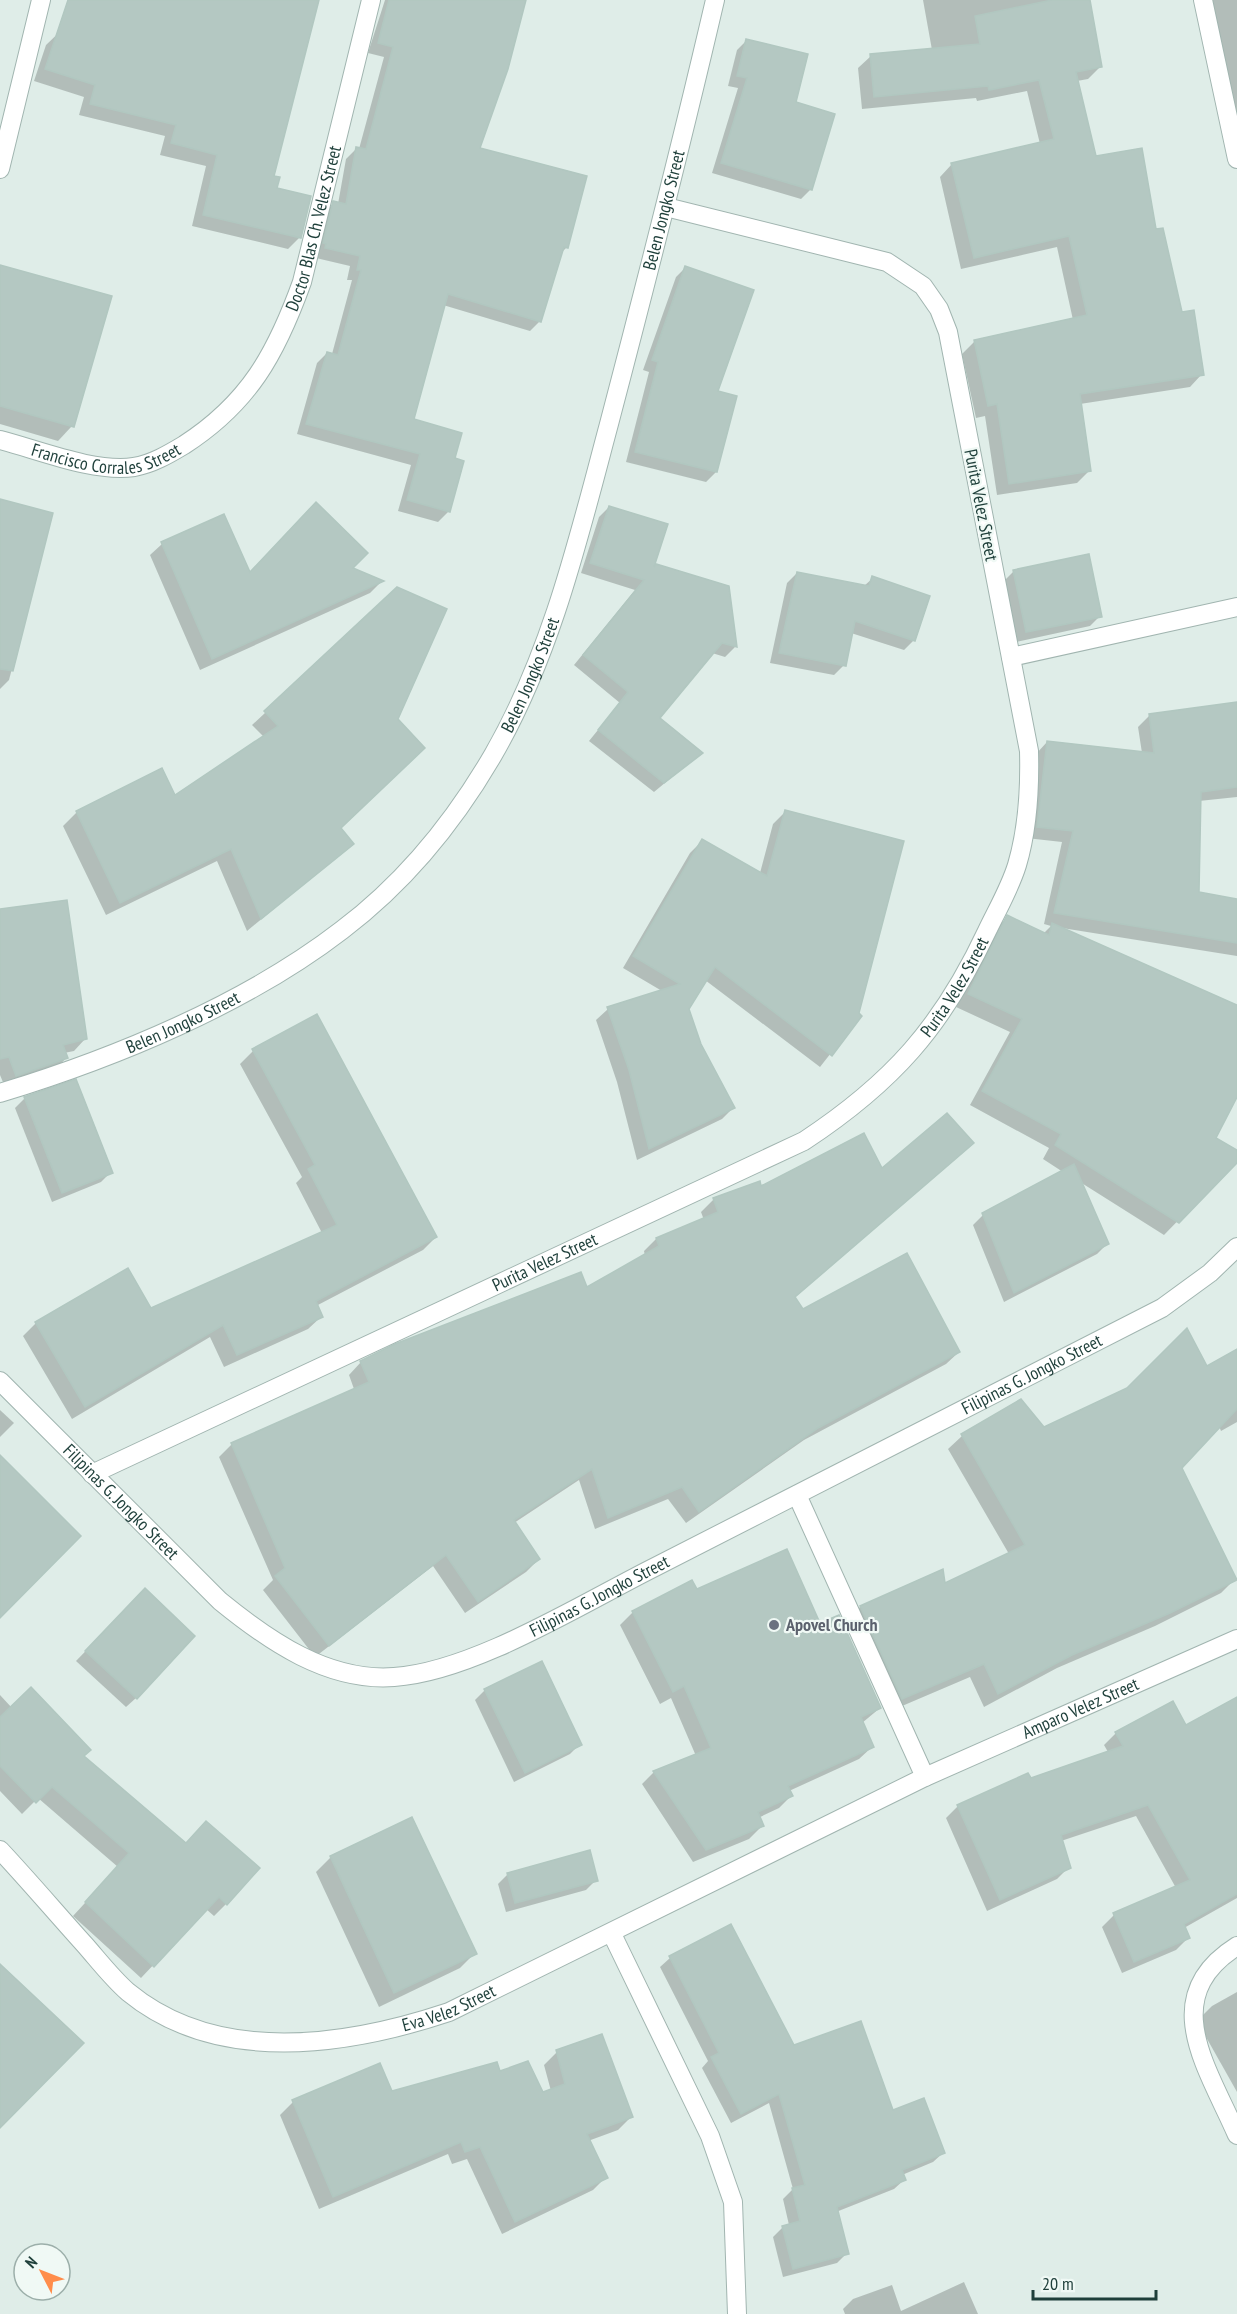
<svg xmlns="http://www.w3.org/2000/svg" width="1237" height="2314" font-family="'PT Sans Narrow',sans-serif">
	<style>
		.shadow { fill: #0003 }
		.building { fill: #b4c8c2; stroke: #b1c7c0; stroke-width: 1.5 }
		.lines { fill: none; stroke-linecap: round; stroke-linejoin: round }
		.minor-casing { stroke: #a1b5b0; stroke-width: 20 }
		.minor { stroke: #fff; stroke-width: 18 }
		.worship-dot { fill: #6b7280; stroke: #f0f9f5; stroke-width: 2 }
		.labels { text-anchor: middle; stroke-width: 4.5; stroke-linejoin: round; paint-order: stroke }
		.street-label { font-size: 18px; fill: #1e3f3a; stroke: #f0f9f5 }
		.worship-label { font-size: 18px; font-weight: bold; fill: #5b616d; stroke: #f0f9f5; text-anchor: start }
	</style>
	<rect width="100%" height="100%" fill="#dfede8"/>
	<g class="shadow">
		<polygon points="93,0 317,0 272,177 300,237 288,249 192,226 206,166 160,155 165,136 79,115 84,97 34,81 46,45"/>
		<polygon points="385,0 523,0 478,149 566,248 560,254 540,321 530,331 443,305 412,420 453,459 463,462 448,512 438,522 398,511 411,465 297,434 317,363 327,353 332,354 352,280 347,280 350,266 316,258 324,213 334,203 338,204 346,159 356,149 359,149 384,57 368,53"/>
		<polygon points="923,0 1088,0 1101,66 1088,79 1077,81 1095,158 1139,223 1181,314 1202,374 1190,387 1080,404 1089,471 1077,483 997,495 985,416 976,418 962,354 974,342 1073,320 1057,247 961,269 940,177 952,164 1040,144 1027,91 977,101 976,98 862,109 858,68 871,56 932,50"/>
		<polygon points="1208,0 1237,0 1237,167"/>
		<polygon points="747,40 794,103 811,189 801,199 712,173 738,88 728,86 737,50"/>
		<polygon points="686,267 716,392 716,472 706,482 626,462 649,372 643,370 676,277"/>
		<polygon points="0,269 72,426 58,441 0,424"/>
		<polygon points="0,501 52,514 9,680 0,689"/>
		<polygon points="609,507 651,571 728,587 735,647 725,657 712,653 658,719 701,753 654,792 589,741 620,703 574,665 635,590 581,573 599,517"/>
		<polygon points="223,516 249,574 351,568 381,582 370,593 200,670 150,555 162,544"/>
		<polygon points="1014,571 1100,616 1090,626 1016,642 1004,581"/>
		<polygon points="797,573 864,586 873,578 914,640 904,650 851,633 844,665 834,675 770,663 787,583"/>
		<polygon points="398,589 340,828 352,844 247,931 217,861 106,915 63,826 77,812 174,797 264,737 252,725"/>
		<polygon points="1237,704 1237,797 1199,801 1197,894 1237,900 1237,956 1062,928 1237,1007 1237,1094 1214,1138 1237,1152 1237,1160 1164,1235 1080,1182 1107,1244 1097,1254 1004,1302 973,1225 983,1215 1063,1172 1043,1159 1049,1148 970,1105 1010,1032 956,1007 994,930 1008,917 1043,934 1051,926 1044,924 1062,842 1026,838 1036,754 1047,742 1142,753 1138,727 1150,715"/>
		<polygon points="785,812 860,1016 820,1067 705,980 687,1009 700,1045 733,1108 722,1119 637,1160 617,1082 596,1020 608,1009 662,991 623,968 690,853 702,841 760,873 773,824"/>
		<polygon points="0,911 85,1039 74,1051 64,1053 66,1058 55,1070 5,1087 0,1075"/>
		<polygon points="316,1016 436,1237 423,1250 316,1306 321,1317 308,1329 224,1367 210,1337 72,1419 23,1336 36,1323 151,1310 322,1233 296,1183 302,1177 240,1064 253,1051"/>
		<polygon points="25,1098 111,1172 101,1182 52,1202 15,1108"/>
		<polygon points="972,1143 794,1298 802,1311 959,1352 946,1364 804,1440 686,1523 668,1499 595,1529 579,1480 514,1523 539,1559 526,1572 465,1613 433,1566 315,1657 263,1590 273,1580 219,1457 232,1444 354,1389 349,1375 361,1362 586,1289 645,1256 644,1251 656,1239 704,1220 701,1212 714,1199 761,1189 882,1171"/>
		<polygon points="1237,1350 1237,1422 1221,1431 1219,1426 1101,1542 1235,1579 1221,1593 1155,1626 1057,1668 984,1707 970,1677 888,1712 847,1621 860,1607 944,1585 1009,1554 948,1449 962,1436 1021,1401 1043,1429 1206,1368"/>
		<polygon points="0,1410 14,1423 0,1437"/>
		<polygon points="691,1582 696,1591 819,1625 880,1708 862,1723 872,1747 859,1759 789,1791 791,1796 779,1808 758,1818 762,1826 749,1839 693,1862 642,1784 654,1772 696,1756 671,1698 660,1704 620,1625 633,1612"/>
		<polygon points="135,1600 136,1698 126,1707 76,1661"/>
		<polygon points="485,1690 580,1744 570,1754 514,1782 475,1700"/>
		<polygon points="0,1695 12,1708 82,1756 226,1904 214,1916 206,1909 141,1978 73,1916 118,1867 38,1798 22,1814 0,1791"/>
		<polygon points="1237,1699 1237,1898 1184,1928 1188,1938 1176,1950 1122,1973 1102,1927 1114,1915 1176,1888 1136,1816 1061,1841 1069,1867 1057,1879 987,1911 946,1818 958,1806 1108,1752 1104,1745 1116,1733 1185,1727"/>
		<polygon points="331,1857 475,1953 460,1968 379,2007 316,1872"/>
		<polygon points="508,1874 596,1880 586,1890 506,1912 498,1884"/>
		<polygon points="731,1926 793,2047 892,2112 943,2153 933,2162 902,2175 904,2180 894,2189 836,2212 847,2253 837,2263 783,2277 773,2237 783,2227 789,2225 783,2199 793,2189 769,2103 731,2123 702,2068 708,2061 660,1967 670,1958"/>
		<polygon points="1237,1992 1237,2092 1197,2021 1212,2006"/>
		<polygon points="557,2052 631,2117 618,2130 588,2141 606,2177 593,2190 502,2234 467,2159 452,2164 448,2154 319,2209 280,2115 293,2102 391,2092 500,2073 542,2094 551,2091 544,2065"/>
		<polygon points="964,2282 978,2314 845,2314 843,2309 853,2299 892,2285 901,2311"/>
	</g>
	<g class="building">
		<polygon points="68,0 319,0 274,176 280,177 277,188 311,196 301,238 203,215 217,155 171,143 176,125 90,104 95,85 45,69"/>
		<polygon points="389,0 526,0 508,69 480,148 587,176 568,248 564,247 541,322 448,294 414,419 462,433 455,458 464,461 450,512 407,500 420,454 306,424 327,352 338,355 361,270 357,270 360,256 325,248 326,244 323,243 333,201 346,204 356,147 366,149 393,47 378,43"/>
		<polygon points="1052,0 1090,0 1102,67 1076,72 1096,156 1142,148 1156,229 1163,228 1182,312 1194,310 1204,375 1080,394 1091,471 1009,484 997,404 988,406 974,340 1087,315 1069,236 974,258 951,163 1054,139 1039,80 989,90 988,86 874,97 870,54 980,44 975,16"/>
		<polygon points="746,39 808,54 796,102 835,114 812,190 721,163 747,78 737,76"/>
		<polygon points="0,265 112,296 74,427 0,406"/>
		<polygon points="685,266 754,290 718,391 737,396 717,472 635,452 658,362 652,360"/>
		<polygon points="0,499 53,513 13,671 0,669"/>
		<polygon points="316,502 368,553 353,568 384,581 212,659 161,542 224,514 250,572"/>
		<polygon points="609,506 668,524 654,567 656,564 729,586 737,647 722,643 660,718 703,753 664,783 598,730 628,692 583,655 644,580 590,563"/>
		<polygon points="1089,554 1102,617 1026,632 1013,570"/>
		<polygon points="797,572 869,586 872,576 930,596 915,641 855,621 846,666 779,653"/>
		<polygon points="397,587 447,609 398,719 425,748 341,828 354,844 261,919 231,849 120,903 76,811 162,768 175,795 278,726 264,711"/>
		<polygon points="1237,702 1237,787 1201,792 1199,892 1237,899 1237,943 1054,913 1073,831 1037,827 1047,741 1154,753 1149,714"/>
		<polygon points="785,810 904,841 859,1013 862,1016 832,1056 715,967 689,1009 701,1044 735,1108 649,1149 629,1070 607,1007 680,984 633,956 702,839 767,876"/>
		<polygon points="67,900 87,1039 63,1045 68,1058 16,1076 9,1057 0,1059 0,909"/>
		<polygon points="1007,915 1049,935 1052,923 1237,1005 1237,1097 1216,1138 1237,1150 1237,1163 1179,1223 1055,1145 1061,1134 982,1091 1022,1019 968,994"/>
		<polygon points="317,1014 437,1237 316,1301 323,1317 237,1355 223,1325 85,1407 35,1322 128,1268 151,1308 337,1225 308,1169 315,1165 252,1049"/>
		<polygon points="76,1079 113,1173 62,1193 24,1097"/>
		<polygon points="947,1113 974,1143 795,1297 803,1309 907,1253 960,1352 818,1428 699,1512 682,1487 608,1518 592,1469 514,1520 540,1559 478,1602 446,1555 329,1646 275,1576 285,1568 231,1443 369,1382 360,1361 395,1344 581,1272 587,1287 659,1246 656,1238 718,1212 713,1198 760,1181 761,1186 864,1133 882,1168"/>
		<polygon points="1074,1164 1109,1244 1014,1293 982,1213"/>
		<polygon points="1187,1328 1207,1366 1237,1349 1237,1409 1182,1468 1237,1580 1170,1613 1072,1655 998,1694 984,1664 902,1699 860,1606 943,1569 945,1583 1025,1545 961,1434 1021,1399 1044,1427 1127,1388"/>
		<polygon points="0,1455 81,1536 0,1618"/>
		<polygon points="787,1549 820,1623 839,1615 881,1708 861,1717 874,1747 788,1786 793,1796 758,1812 764,1826 706,1850 653,1771 711,1748 684,1686 673,1692 632,1611 692,1580 697,1589"/>
		<polygon points="145,1588 195,1636 137,1699 85,1651"/>
		<polygon points="542,1661 582,1745 525,1773 484,1689"/>
		<polygon points="31,1687 91,1750 84,1756 186,1843 206,1821 260,1868 227,1905 219,1897 154,1967 85,1902 129,1853 52,1787 36,1803 0,1766 0,1717"/>
		<polygon points="1237,1697 1237,1894 1184,1924 1190,1938 1134,1962 1113,1913 1190,1880 1148,1805 1061,1835 1071,1868 1000,1900 957,1805 1028,1773 1031,1778 1123,1746 1115,1732 1173,1701 1186,1725"/>
		<polygon points="412,1817 477,1954 394,1993 330,1856"/>
		<polygon points="590,1850 598,1881 515,1903 507,1873"/>
		<polygon points="731,1924 794,2045 861,2021 893,2110 924,2098 945,2153 902,2170 906,2180 837,2207 849,2254 793,2269 782,2226 800,2221 792,2188 805,2185 779,2094 741,2114 711,2057 719,2053 669,1956"/>
		<polygon points="0,1964 84,2043 0,2128"/>
		<polygon points="602,2034 633,2117 587,2134 608,2178 515,2222 480,2147 465,2152 461,2142 333,2197 292,2100 380,2063 392,2091 497,2062 500,2071 528,2061 543,2092 565,2084 556,2050"/>
	</g>
	<g class="lines">
		<defs>
			<g id="minor">
				<polyline points="1203,0 1237,159"/>
				<polyline points="0,169 41,0"/>
				<path id="s1" d="M0,440C39,450 95,473 134,467C152,464 169,454 184,445C249,403 276,354 302,282L371,0"/>
				<polyline points="1011,657 1237,607"/>
				<path id="s2" d="M0,1093C115,1058 246,1004 342,930C403,884 454,822 493,755C552,653 579,536 609,424C646,283 682,142 715,0"/>
				<path id="s3" d="M0,1381L220,1601C269,1641 328,1682 394,1677C473,1672 583,1603 655,1567C824,1481 993,1394 1162,1308L1210,1273L1237,1247"/>
				<path id="s4" d="M92,1474L804,1141C892,1083 942,1027 987,931C997,910 1010,888 1017,865C1028,828 1030,789 1029,751L948,332L939,309L923,286L887,262L666,207"/>
				<polyline points="797,1495 925,1777"/>
				<path id="s5" d="M0,1850C29,1881 57,1914 85,1945C99,1961 112,1978 128,1992C218,2066 347,2046 449,2012L925,1777L1237,1639"/>
				<polyline points="612,1934 710,2136 733,2202 737,2314"/>
				<path d="M1237,1946C1156,1997 1208,2068 1237,2135"/>
			</g>
		</defs>
		<use href="#minor" class="minor-casing"/>
		<use href="#minor" class="minor"/>
	</g>
	<circle class="worship-dot" cx="774" cy="1625" r="6"/>
	<g class="labels">
		<g class="street-label">
			<text dy="6" stroke="none"><textPath href="#s2" startOffset="1186">Belen Jongko Street</textPath></text>
			<text dy="6" stroke="none"><textPath href="#s1" startOffset="453">Doctor Blas Ch. Velez Street</textPath></text>
			<text dy="6" stroke="none"><textPath href="#s1" startOffset="110">Francisco Corrales Street</textPath></text>
			<text transform="translate(981 505) rotate(79)" y="6">Purita Velez Street</text>
			<text dy="6" stroke="none"><textPath href="#s2" startOffset="702">Belen Jongko Street</textPath></text>
			<text dy="6" stroke="none"><textPath href="#s4" startOffset="1004">Purita Velez Street</textPath></text>
			<text dy="6" stroke="none"><textPath href="#s2" startOffset="196">Belen Jongko Street</textPath></text>
			<text dy="6" stroke="none"><textPath href="#s4" startOffset="500">Purita Velez Street</textPath></text>
			<text dy="6" stroke="none"><textPath href="#s3" startOffset="1214">Filipinas G. Jongko Street</textPath></text>
			<text dy="6" stroke="none"><textPath href="#s3" startOffset="171">Filipinas G. Jongko Street</textPath></text>
			<text dy="6" stroke="none"><textPath href="#s3" startOffset="728">Filipinas G. Jongko Street</textPath></text>
			<text dy="6" stroke="none"><textPath href="#s5" startOffset="1228">Amparo Velez Street</textPath></text>
			<text dy="6" stroke="none"><textPath href="#s5" startOffset="528">Eva Velez Street</textPath></text>
		</g>
		<g class="worship-label">
			<text x="786" y="1631">Apovel Church</text>
		</g>
	</g>
	<g transform="translate(42 2272) rotate(312)"><circle r="28" fill="#f0f9f5" stroke="#9cafaa" stroke-width="1.5"/>
	<path d="M0-4.5L10 22L0 15L-10 22Z" fill="#ff8d4b"/>
	<text y="-9" font-size="16" font-weight="bold" text-anchor="middle" fill="#1e3f3a">N</text>
	</g>
	<path d="M1033 2290v9h123v-9" fill="none" stroke="#1e3f3a" stroke-width="3"/>
	<text x="1042" y="2290" font-size="18" fill="#1e3f3a" stroke="#f0f9f5" stroke-width="4.5" paint-order="stroke">20 m</text>
</svg>
